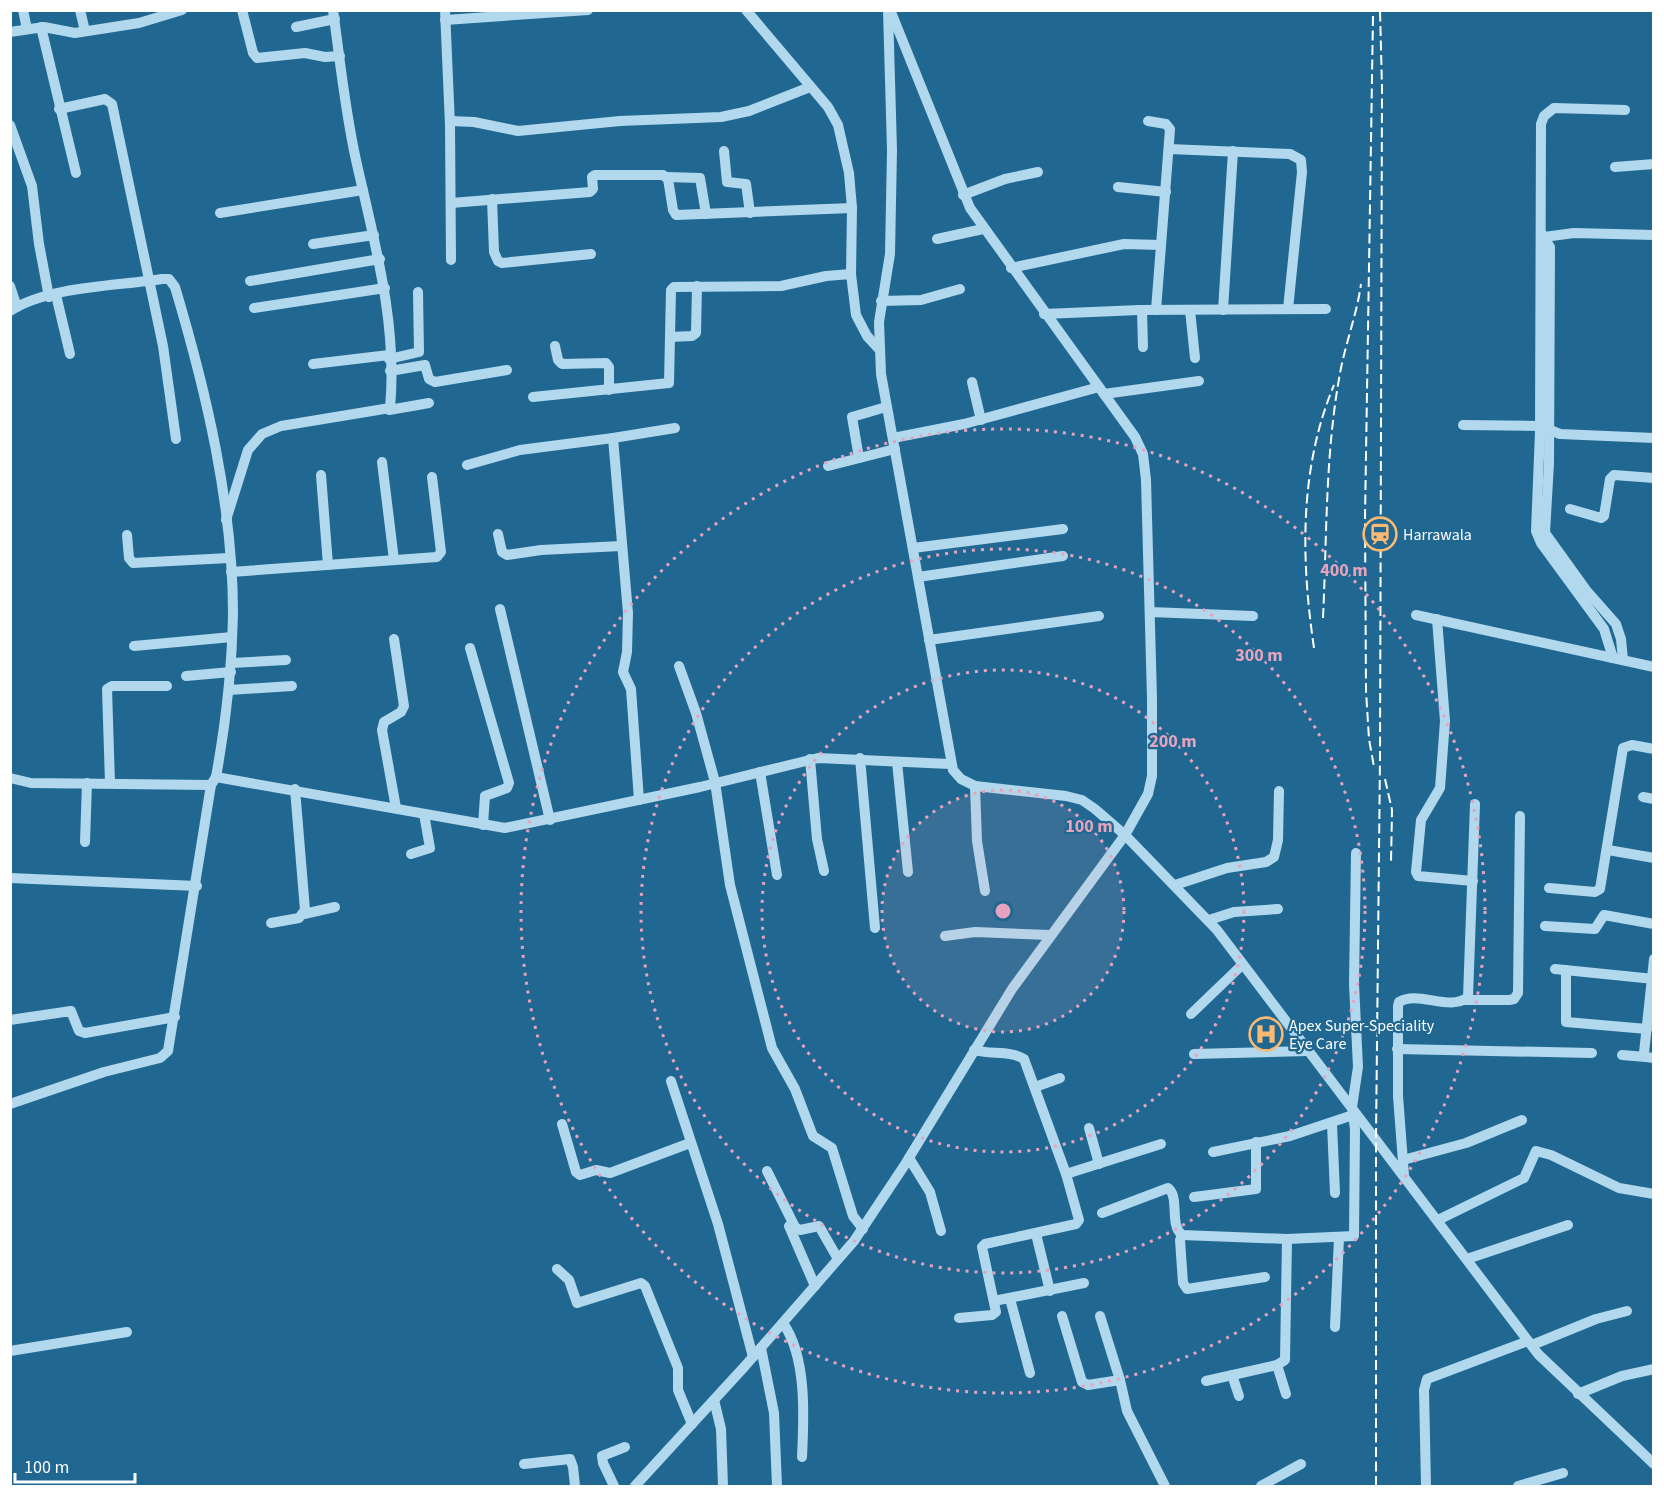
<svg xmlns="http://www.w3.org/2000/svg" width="1664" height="1497" font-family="'Source Sans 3',sans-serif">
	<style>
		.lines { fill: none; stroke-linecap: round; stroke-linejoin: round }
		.minor { stroke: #b1d8ed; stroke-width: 10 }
		.rail { stroke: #fff; stroke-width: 2; stroke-dasharray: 10 4.5; stroke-linecap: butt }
		.ring { fill: none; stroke: #e7a3bd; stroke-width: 3; stroke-dasharray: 3 6 }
		.labels { text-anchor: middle; stroke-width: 4.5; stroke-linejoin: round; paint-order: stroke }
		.poi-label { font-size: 16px; fill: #fff; stroke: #206892; text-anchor: start }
		.centre { fill: #e7a3bd; stroke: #206892; stroke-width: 3 }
		.ring-label { font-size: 18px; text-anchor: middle; font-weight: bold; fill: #e7a3bd; stroke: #206892; stroke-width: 4.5; stroke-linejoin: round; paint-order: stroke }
	</style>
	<rect width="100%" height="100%" fill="#206892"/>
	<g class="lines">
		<g class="minor">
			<polyline points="23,10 27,29"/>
			<polyline points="80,10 85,31"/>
			<polyline points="242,10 253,53 257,58 305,53 325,57 340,56"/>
			<polyline points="445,10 450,125 451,260"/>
			<polyline points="746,10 828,107 838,125 849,173 852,208 851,274 856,315 867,336 879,349"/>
			<polyline points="888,10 892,150 890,254 879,322 881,374 953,770 961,779 975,786 1066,796 1082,800 1095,809 1125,835 1217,930 1538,1354 1654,1464"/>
			<polyline points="445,20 588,10"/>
			<polyline points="41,27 76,173"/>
			<polyline points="296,27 335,19"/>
			<polyline points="10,32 44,27 75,33 139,23 182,10"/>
			<polyline points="59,109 105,99 112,104 163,346 176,439"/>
			<polyline points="450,121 474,122 518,131 620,121 721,117 749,111 810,87"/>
			<polyline points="1148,121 1166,124 1170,129 1156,310"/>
			<polyline points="10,125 32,186 39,244 49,297"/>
			<polyline points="1169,149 1290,154 1301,160 1302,172 1288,309"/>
			<polyline points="724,151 727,182 746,184 750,213"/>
			<polyline points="1615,167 1654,164"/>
			<polyline points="667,177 700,178 706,214"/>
			<polyline points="1118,187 1166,192"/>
			<polyline points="963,195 1005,179 1038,172"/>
			<polyline points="492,199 494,252 498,261 502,263 591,254"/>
			<polyline points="451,203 590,192 593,189 592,177 595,175 663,175 668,179 673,210 676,215 852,208"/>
			<polyline points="220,213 363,190"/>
			<polyline points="1542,234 1550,247 1549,463 1545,533 1586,590 1616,624 1621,639 1623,660"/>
			<polyline points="1544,237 1574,233 1654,235"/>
			<polyline points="937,239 983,229"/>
			<polyline points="313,244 374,235"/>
			<polyline points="1011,268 1124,244 1161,245"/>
			<polyline points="250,281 380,259"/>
			<polyline points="10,286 17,307"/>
			<polyline points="56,295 70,354"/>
			<polyline points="881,301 921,300 960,289"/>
			<polyline points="254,308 385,288"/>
			<polyline points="1142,310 1143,347"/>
			<polyline points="1190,310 1195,358"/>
			<polyline points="1223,310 1233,151"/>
			<path d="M10,311C48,286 118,286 162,279H169L175,287C206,391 233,504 233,614C232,669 226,722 216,777"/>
			<polyline points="1044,314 1139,310 1326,309"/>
			<polyline points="670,337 692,336 696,333 697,286"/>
			<polyline points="555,346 558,360 562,364 606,363 609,367 609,390"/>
			<polyline points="389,359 419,352 418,292"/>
			<polyline points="313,364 389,355"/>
			<polyline points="390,371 425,365 429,379 435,382 507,370"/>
			<polyline points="972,382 981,420"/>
			<polyline points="1104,394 1199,381"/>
			<polyline points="533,397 669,383 671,290 674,287 781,286 826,276 851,274"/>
			<polyline points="389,410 429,403"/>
			<polyline points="1463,425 1540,426 1560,434 1654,438"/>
			<polyline points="613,438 675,428"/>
			<polyline points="893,438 964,424 1099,387"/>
			<polyline points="859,458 852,417 886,407"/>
			<polyline points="382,462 394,560"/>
			<polyline points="467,465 520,450 613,438 628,613 627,652 623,672 631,689 639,800"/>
			<polyline points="828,466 895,449"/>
			<polyline points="321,475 328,565"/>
			<polyline points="1570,509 1601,518 1604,516 1610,479 1614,475 1654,478"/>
			<path d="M226,520L248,450L262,434L281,426L390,408C398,324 374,241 356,160C345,111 340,60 333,10"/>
			<polyline points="498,534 502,552 507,555 541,550 621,546"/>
			<polyline points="127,535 129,558 133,563 229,558"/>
			<polyline points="913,548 1063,529"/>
			<polyline points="231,572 437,557 441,552 432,477"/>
			<polyline points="918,577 1063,556"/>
			<polyline points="500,609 550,820"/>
			<polyline points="1150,612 1253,616"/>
			<polyline points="1416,615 1654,667"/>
			<polyline points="1437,619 1445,721 1440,788 1421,820 1416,872 1418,876 1473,881"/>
			<polyline points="394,639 404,706 401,712 384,722 382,730 396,808"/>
			<polyline points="929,640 1099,616"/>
			<polyline points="134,646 232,637"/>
			<polyline points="470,648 509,783 507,788 485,796 483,825"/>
			<polyline points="1613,658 1604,629 1541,543 1536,531 1540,432 1541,124 1544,116 1554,108 1625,110"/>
			<polyline points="231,663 286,660"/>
			<polyline points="679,666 696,713 715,782 730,885 772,1048 795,1089 813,1136 832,1148 853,1216 863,1229"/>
			<polyline points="186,676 231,672"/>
			<polyline points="229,690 292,686"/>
			<polyline points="860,758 875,928"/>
			<polyline points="810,759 817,839 824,871"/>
			<polyline points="897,762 908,872"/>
			<polyline points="760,772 777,875"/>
			<polyline points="10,778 31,783 211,785"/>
			<polyline points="110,783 107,689 112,686 167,686"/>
			<polyline points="975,786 977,841 985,891"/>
			<polyline points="1643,797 1654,799"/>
			<polyline points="85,842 87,783"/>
			<polyline points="1608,850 1654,858"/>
			<polyline points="411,854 430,848 424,814"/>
			<polyline points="10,878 197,886"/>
			<polyline points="1175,885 1227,868 1266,862 1274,857 1278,840 1279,791"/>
			<polyline points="1549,888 1595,892 1600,889 1623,748 1632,745 1654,749"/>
			<polyline points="304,914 335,907"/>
			<polyline points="1209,920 1234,912 1278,909"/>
			<polyline points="271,923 299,918 305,910 295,789"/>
			<polyline points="1545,926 1595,929 1604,915 1654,924"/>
			<polyline points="945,936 975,932 1050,935"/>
			<polyline points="1654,959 1644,1053 1646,1057 1654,1058"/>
			<polyline points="1555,969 1654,979"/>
			<polyline points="1566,970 1566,1022 1647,1029"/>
			<polyline points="1465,1000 1509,1000 1514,999 1518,993 1520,816"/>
			<polyline points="1191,1014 1242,965"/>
			<polyline points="10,1020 71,1011 79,1031 85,1033 175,1017"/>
			<polyline points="1397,1049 1592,1053"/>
			<polyline points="1194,1054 1308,1051"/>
			<polyline points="1622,1055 1646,1057"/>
			<polyline points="671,1081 718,1224 753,1357"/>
			<polyline points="1035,1087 1060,1078"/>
			<polyline points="10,1104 104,1072 160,1058 168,1051 211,785 216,777 505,828 700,787 818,758 950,764"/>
			<polyline points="562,1124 576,1172 580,1175 596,1170 610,1173 690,1143"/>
			<polyline points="1332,1124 1335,1193"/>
			<polyline points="1089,1128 1099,1164"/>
			<polyline points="1213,1152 1290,1136 1353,1115"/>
			<polyline points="909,1158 930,1192 941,1231"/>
			<polyline points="1403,1160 1466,1143 1522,1120"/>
			<polyline points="767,1171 795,1227 800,1230 819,1226 838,1259"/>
			<polyline points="1066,1174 1161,1144"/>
			<path d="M1404,1175L1398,1096V1006L1399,1002C1418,990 1450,1012 1468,997L1475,804"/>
			<polyline points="1194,1197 1256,1189 1256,1142"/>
			<path d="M1102,1213L1168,1188C1180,1197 1169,1225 1182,1235L1287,1239L1354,1236L1355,1129L1352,1107L1358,1067L1354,984L1356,853"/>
			<polyline points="1438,1220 1524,1178 1536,1151 1551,1155 1619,1188 1654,1194"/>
			<polyline points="789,1226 815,1286"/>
			<polyline points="1036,1234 1050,1291"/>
			<polyline points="1182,1235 1180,1240 1183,1283 1187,1289 1265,1277"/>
			<polyline points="1467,1259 1568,1225"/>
			<polyline points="557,1269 569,1280 577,1303 641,1283 645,1286 678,1368 678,1390 692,1424"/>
			<polyline points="1010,1299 1030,1373"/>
			<polyline points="994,1301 1084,1283"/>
			<polyline points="1062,1316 1082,1382 1088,1385 1120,1380 1127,1411 1165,1486"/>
			<polyline points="1100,1316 1120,1380"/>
			<path d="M959,1318L992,1315L996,1312L982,1247L985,1244L1076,1224L1079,1220L1066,1174L1024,1059C1009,1050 991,1055 974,1050"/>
			<path d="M783,1323C807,1357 804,1417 802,1457"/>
			<polyline points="1335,1327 1339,1238"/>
			<polyline points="1532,1345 1596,1319 1627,1311"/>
			<polyline points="761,1348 774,1413 777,1486"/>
			<polyline points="10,1351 127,1332"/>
			<polyline points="1277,1365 1286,1394"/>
			<polyline points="1232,1375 1239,1396"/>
			<polyline points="1206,1381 1277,1365 1285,1360 1287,1239"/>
			<polyline points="1578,1394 1622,1376 1654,1369"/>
			<polyline points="714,1400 721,1429 723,1486"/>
			<polyline points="524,1464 570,1459 573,1467 575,1486"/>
			<polyline points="614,1486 603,1463 602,1456 625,1447"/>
			<polyline points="635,1486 745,1366 854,1241 904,1166 1012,989 1125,835 1148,794 1152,776 1152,698 1146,480 1143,454 1135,437 970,208 891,12"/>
			<polyline points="1261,1486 1301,1464"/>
			<polyline points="1426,1486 1424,1390 1427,1379 1528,1341"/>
			<polyline points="1518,1486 1563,1473"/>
		</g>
		<g class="rail">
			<polyline points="1373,16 1365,518 1366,691 1369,739 1374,767"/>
			<path d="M1323,618C1327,535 1325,450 1341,368C1347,339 1357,313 1361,284"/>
			<path d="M1314,648C1301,560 1299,469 1334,385"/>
			<polyline points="1385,779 1392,810 1391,863"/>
			<polyline points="1376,1486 1376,1137 1380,758 1382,88 1380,10"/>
		</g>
	</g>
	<circle cx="1003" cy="911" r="121" fill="#e7a3bd" fill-opacity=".12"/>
	<g class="ring">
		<circle cx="1003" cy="911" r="121"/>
		<circle cx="1003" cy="911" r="241"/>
		<circle cx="1003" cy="911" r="362"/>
		<circle cx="1003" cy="911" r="482"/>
	</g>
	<defs>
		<symbol id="station-ring" viewBox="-11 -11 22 22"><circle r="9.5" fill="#206892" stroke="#fbb972" stroke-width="1.5"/><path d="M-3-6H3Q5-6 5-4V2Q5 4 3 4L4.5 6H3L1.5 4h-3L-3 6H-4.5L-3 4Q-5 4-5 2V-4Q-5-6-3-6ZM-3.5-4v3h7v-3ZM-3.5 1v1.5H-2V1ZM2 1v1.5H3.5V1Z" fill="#fbb972"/></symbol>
		<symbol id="hospital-ring" viewBox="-11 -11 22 22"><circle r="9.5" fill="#206892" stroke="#fbb972" stroke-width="1.5"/><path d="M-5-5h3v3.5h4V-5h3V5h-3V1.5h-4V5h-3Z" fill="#fbb972"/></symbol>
	</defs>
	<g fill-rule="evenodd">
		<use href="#station-ring" x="1361" y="515" width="38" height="38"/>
		<use href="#hospital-ring" x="1247" y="1015" width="38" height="38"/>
	</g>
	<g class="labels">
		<g class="poi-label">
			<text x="1403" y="540">Harrawala</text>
			<text x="1289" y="1031">Apex Super-Speciality<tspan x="1289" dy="18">Eye Care</tspan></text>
		</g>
	</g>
	<circle cx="1003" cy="911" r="9" class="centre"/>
	<g class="ring-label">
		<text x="1344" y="576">400 m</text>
		<text x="1259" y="661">300 m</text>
		<text x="1173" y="747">200 m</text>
		<text x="1089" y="832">100 m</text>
	</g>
	<rect width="1664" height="1497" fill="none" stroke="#ffffff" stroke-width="24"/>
	<path d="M15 1473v9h120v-9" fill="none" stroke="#ffffff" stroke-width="3"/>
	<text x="24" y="1473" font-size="18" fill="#ffffff" stroke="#206892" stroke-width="4.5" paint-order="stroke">100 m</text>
</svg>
